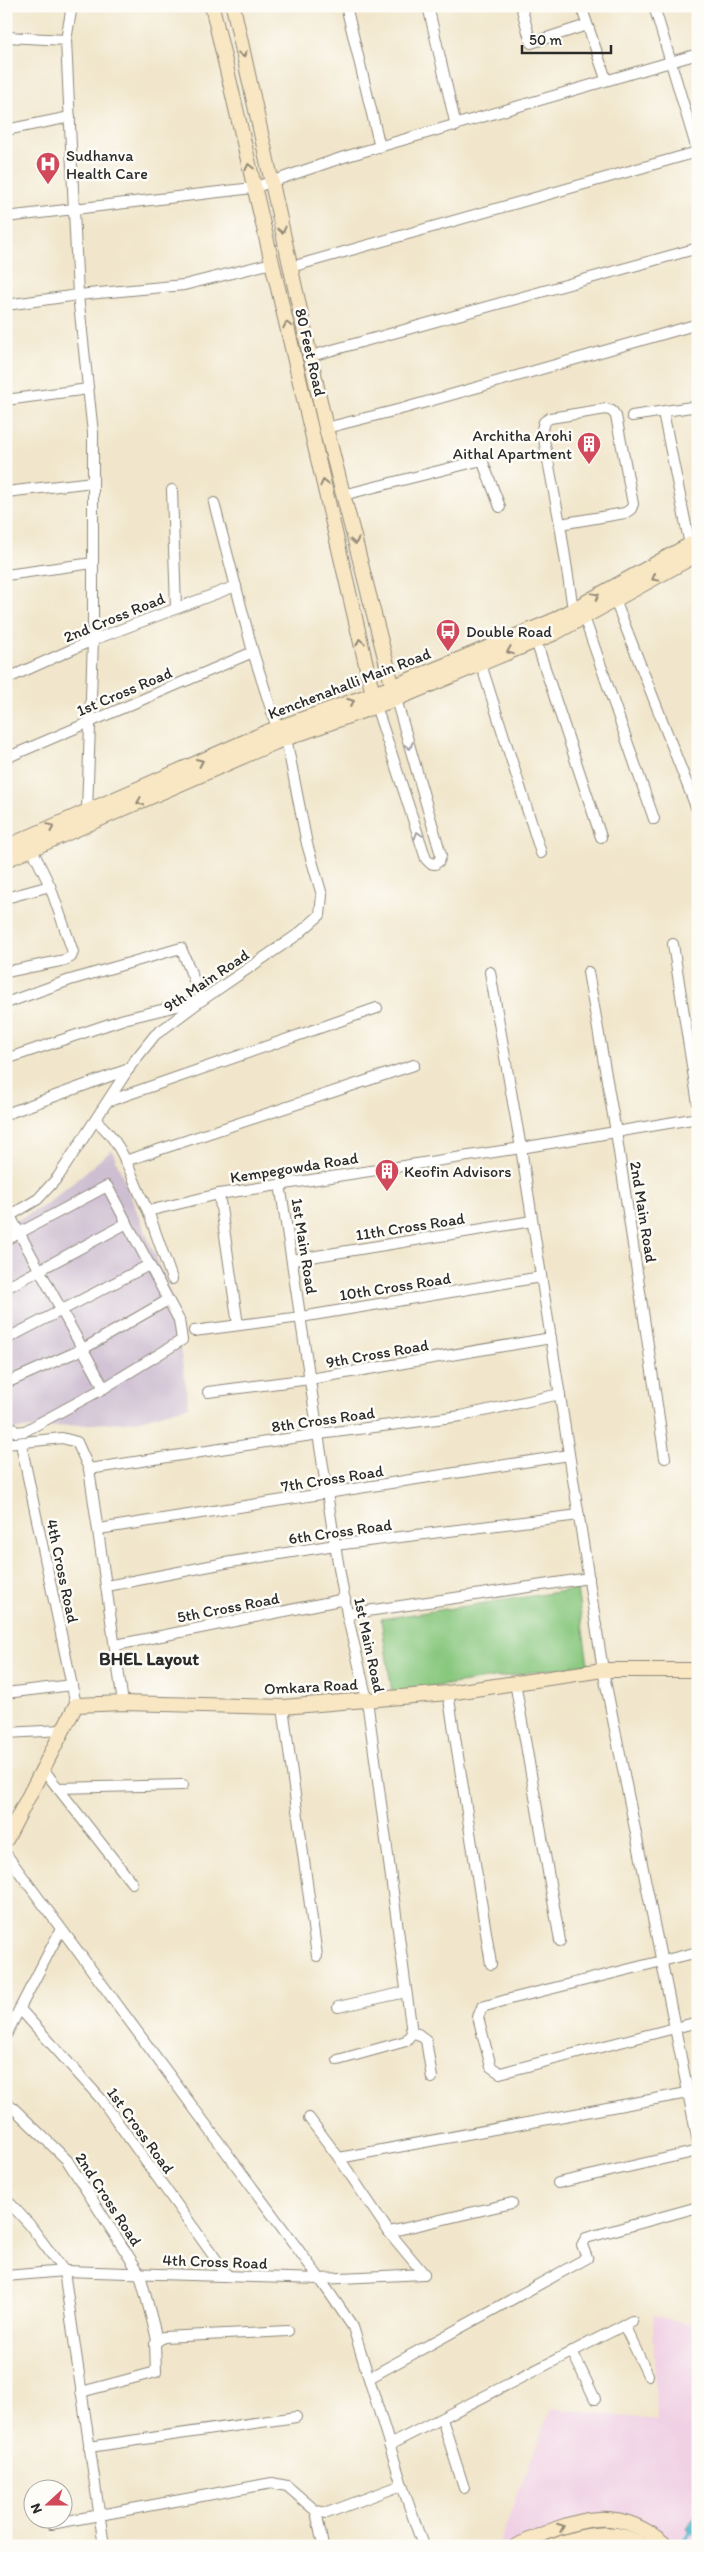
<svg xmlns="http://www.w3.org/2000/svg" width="704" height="2552" font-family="Itim,sans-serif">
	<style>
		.built { fill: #f0d0e4 }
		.industrial { fill: #cebed1 }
		.green { fill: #88c77e; stroke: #5a7954 }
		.water { fill: #4fbacb; stroke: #3d727b }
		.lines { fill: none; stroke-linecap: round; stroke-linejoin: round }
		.stream { stroke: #4fbacb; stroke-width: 4 }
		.street-casing { stroke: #8e887b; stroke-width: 12 }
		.secondary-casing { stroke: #8e887b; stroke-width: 16 }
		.street { stroke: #fff; stroke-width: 10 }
		.secondary { stroke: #f9e7c3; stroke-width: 14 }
		.oneway { stroke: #928977 }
		.oneway2 { stroke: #a0a0a0 }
		.labels { text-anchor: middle; stroke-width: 5; stroke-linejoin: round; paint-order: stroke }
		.poi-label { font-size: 16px; fill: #2b2b2b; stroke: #fdfcf7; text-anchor: start }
		.street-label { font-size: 16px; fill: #2b2b2b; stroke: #fdfcf7 }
		.neighbourhood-label { font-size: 18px; font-weight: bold; fill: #2b2b2b; stroke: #fdfcf7 }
	</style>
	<rect width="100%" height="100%" fill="#fdfcf7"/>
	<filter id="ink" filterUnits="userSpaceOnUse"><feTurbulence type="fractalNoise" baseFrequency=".02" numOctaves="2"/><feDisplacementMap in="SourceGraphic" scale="10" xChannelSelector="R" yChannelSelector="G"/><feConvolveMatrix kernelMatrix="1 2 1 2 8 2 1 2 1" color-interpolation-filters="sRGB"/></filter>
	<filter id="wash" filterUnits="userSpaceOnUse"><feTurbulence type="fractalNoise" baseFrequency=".0096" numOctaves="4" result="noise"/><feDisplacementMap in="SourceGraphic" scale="20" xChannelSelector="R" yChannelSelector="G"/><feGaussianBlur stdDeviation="1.12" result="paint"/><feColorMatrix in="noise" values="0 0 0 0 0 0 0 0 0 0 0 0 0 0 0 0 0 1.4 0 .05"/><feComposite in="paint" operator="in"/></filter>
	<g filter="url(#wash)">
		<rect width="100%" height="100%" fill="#f1e6cb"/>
		<polygon class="built" points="653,2316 698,2325 698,2546 492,2546 499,2543 551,2408 656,2420"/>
		<polygon class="industrial" points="112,1150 172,1297 189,1406 136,1421 6,1430 6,1226 46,1205"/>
		<polygon class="green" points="577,1589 588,1664 392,1693 381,1619"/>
		<polygon class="water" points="698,2512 698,2537 686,2529"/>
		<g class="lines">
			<g class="stream">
				<polyline points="694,1693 698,1702"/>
				<polyline points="678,2546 698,2522"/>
			</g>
		</g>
	</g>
	<g filter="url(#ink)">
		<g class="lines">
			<defs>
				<g id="street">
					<polyline points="346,6 380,147"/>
					<polyline points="428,6 456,126"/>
					<polyline points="521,6 531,43 587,25"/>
					<polyline points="581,6 606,79"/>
					<polyline points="654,6 698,153"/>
					<polyline points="6,37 66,40 78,295 93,433 93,640 87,811"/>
					<polyline points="66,40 72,6"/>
					<polyline points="6,130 70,117"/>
					<polyline points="6,217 253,188 344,157 698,54"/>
					<polyline points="291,267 697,152"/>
					<polyline points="6,305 78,295 184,285 272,263"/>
					<polyline points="311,356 698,248"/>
					<polyline points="6,400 88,389"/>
					<polyline points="663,412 690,545"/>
					<polyline points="632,416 698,406"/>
					<polyline points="326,428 405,408 698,324"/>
					<polyline points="172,490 176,608"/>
					<polyline points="6,492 93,482"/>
					<polyline points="343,495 482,460 500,507"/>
					<polyline points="214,503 253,652 277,728"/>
					<polyline points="560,524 542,429 544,422 550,418 606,409 612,411 616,416 633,504 631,509 625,513 560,524 573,609"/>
					<polyline points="6,575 93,563"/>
					<polyline points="615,600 698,812"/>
					<polyline points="584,617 654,819"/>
					<polyline points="536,641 601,837"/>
					<polyline points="6,655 9,678"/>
					<polyline points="481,664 541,853"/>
					<polyline points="6,679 93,640 236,586"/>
					<polyline points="376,706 426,859 430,863 435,864 439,861 441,855 396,699"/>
					<polyline points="6,758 253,652"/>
					<polyline points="6,898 50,886"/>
					<polyline points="673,944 698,1104"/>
					<polyline points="6,972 65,960 71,957 73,952 50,886 32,849"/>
					<polyline points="490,972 521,1148 603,1670 698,2142"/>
					<polyline points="588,972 616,1132 665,1458"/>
					<polyline points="6,1003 70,980 181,948 202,1000 124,1019 6,1059"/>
					<polyline points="109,1101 377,1008"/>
					<polyline points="6,1114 129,1069"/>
					<path d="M96,1121C124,1142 132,1181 148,1211L219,1194L521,1148L698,1118"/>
					<polyline points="125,1161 414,1065"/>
					<polyline points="280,1184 335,1545 347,1614 367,1700 412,2033 406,2041 338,2060"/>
					<polyline points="219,1194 238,1325"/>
					<polyline points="148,1211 172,1279"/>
					<polyline points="10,1216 104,1388"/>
					<polyline points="6,1218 38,1199 58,1177 131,1065 155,1035 202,1000 297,935 320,915 322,895 307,844 286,738"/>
					<polyline points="6,1240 107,1186 179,1320 182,1340 104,1388 25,1431 16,1432 6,1422"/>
					<polyline points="292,1260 532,1221"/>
					<polyline points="6,1288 127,1223"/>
					<polyline points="194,1331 301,1317 541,1277"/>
					<polyline points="6,1339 149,1265"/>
					<polyline points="6,1383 83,1349 168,1300"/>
					<polyline points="208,1392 310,1379 551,1338"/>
					<polyline points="6,1444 62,1438 77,1442 89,1469 123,1703"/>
					<polyline points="21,1444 76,1705"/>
					<polyline points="89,1469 319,1434 461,1416 560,1394"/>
					<polyline points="99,1529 569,1455"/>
					<polyline points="107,1586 225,1563 335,1545 579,1515"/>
					<polyline points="347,1614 589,1578"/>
					<polyline points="116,1645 345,1599"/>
					<polyline points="515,1682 560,1941"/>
					<polyline points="6,1693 72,1685"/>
					<polyline points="448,1693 491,1964"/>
					<polyline points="283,1707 317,1956"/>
					<polyline points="6,1733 63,1730"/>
					<polyline points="43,1769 132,1883"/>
					<polyline points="58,1788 183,1785"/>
					<polyline points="6,1854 320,2279 353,2327 402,2485 423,2546"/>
					<polyline points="698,1952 510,1999 482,2007 478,2017 491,2067 500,2073 698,2022"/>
					<polyline points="338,2007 406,1992"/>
					<polyline points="20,2009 101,2099 228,2276"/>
					<polyline points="412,2033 418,2034 426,2040 432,2078"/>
					<polyline points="6,2035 61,1929"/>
					<polyline points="6,2101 67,2160 140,2274 157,2339"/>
					<polyline points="309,2118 339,2158"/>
					<polyline points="558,2183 698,2151"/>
					<polyline points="6,2199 29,2224 64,2271 104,2546"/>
					<polyline points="389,2232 512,2203"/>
					<polyline points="424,2274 389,2232 339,2158 698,2091"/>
					<polyline points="6,2276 64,2271 320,2279 424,2274"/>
					<polyline points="624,2325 648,2375"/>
					<polyline points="572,2351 595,2399"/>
					<polyline points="369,2378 587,2258 582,2245 586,2238 698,2207"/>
					<polyline points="81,2392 156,2372 155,2343 163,2337 288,2331"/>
					<polyline points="442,2419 464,2488"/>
					<polyline points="389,2445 632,2321"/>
					<polyline points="89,2447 296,2417"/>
					<polyline points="316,2511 323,2546"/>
					<polyline points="51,2524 272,2483 287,2486 316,2511 327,2513 402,2485"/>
				</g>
				<g id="secondary">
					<polyline points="212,6 375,703"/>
					<polyline points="233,6 326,428 395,696"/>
					<polyline points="6,847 269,731 392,687 550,622 698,540"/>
					<polyline points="6,860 274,743 396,699 555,633 698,554"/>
					<polyline points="6,1840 76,1705 123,1703 283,1707 448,1693 603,1670 698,1670"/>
					<path d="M516,2546C572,2521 614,2500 667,2546"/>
					<path d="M554,2546C581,2534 618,2527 644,2546"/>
				</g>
			</defs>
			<use href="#street" class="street-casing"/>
			<use href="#secondary" class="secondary-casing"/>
			<use href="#street" class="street"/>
			<use href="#secondary" class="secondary"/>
		</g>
		<defs><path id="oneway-chevron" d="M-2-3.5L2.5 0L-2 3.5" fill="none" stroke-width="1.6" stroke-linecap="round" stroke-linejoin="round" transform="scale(1.25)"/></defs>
		<g class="oneway">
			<use href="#oneway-chevron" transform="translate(243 54) rotate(78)"/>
			<use href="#oneway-chevron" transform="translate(249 167) rotate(-103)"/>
			<use href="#oneway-chevron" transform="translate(282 230) rotate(77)"/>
			<use href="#oneway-chevron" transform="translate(287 325) rotate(-103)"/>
			<use href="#oneway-chevron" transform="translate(324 483) rotate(-103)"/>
			<use href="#oneway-chevron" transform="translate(355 541) rotate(76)"/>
			<use href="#oneway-chevron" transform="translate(655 578) rotate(151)"/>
			<use href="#oneway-chevron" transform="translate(596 596) rotate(-29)"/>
			<use href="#oneway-chevron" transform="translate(360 642) rotate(-103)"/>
			<use href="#oneway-chevron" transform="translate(510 651) rotate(158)"/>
			<use href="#oneway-chevron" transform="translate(351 702) rotate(-20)"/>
			<use href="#oneway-chevron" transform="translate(200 762) rotate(-24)"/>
			<use href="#oneway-chevron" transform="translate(140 802) rotate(156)"/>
			<use href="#oneway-chevron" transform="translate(51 827) rotate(-24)"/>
			<use href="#oneway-chevron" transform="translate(561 2527) rotate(-21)"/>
		</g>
		<g class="oneway2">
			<use href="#oneway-chevron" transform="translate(409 746) rotate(74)"/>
			<use href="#oneway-chevron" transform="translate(418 835) rotate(-108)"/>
		</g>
	</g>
	<defs>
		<symbol id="hospital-pin" viewBox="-11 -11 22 30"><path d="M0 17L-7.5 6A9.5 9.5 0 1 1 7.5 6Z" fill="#d1495b" stroke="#fdfcf7"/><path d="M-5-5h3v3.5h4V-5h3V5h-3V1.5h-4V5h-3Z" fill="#fff"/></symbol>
		<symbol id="building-pin" viewBox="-11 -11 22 30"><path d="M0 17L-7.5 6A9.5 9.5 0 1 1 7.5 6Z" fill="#d1495b" stroke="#fdfcf7"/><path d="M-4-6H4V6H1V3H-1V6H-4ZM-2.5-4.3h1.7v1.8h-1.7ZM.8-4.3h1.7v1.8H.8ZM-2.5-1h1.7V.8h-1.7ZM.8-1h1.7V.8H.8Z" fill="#fff"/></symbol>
		<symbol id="bus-pin" viewBox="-11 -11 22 30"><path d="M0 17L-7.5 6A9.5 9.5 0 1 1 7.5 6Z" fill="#d1495b" stroke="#fdfcf7"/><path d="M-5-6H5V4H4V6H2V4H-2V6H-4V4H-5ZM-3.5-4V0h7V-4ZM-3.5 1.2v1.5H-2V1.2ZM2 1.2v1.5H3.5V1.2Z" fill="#fff"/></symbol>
	</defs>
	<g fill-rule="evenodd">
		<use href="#hospital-pin" x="34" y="150" width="28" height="38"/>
		<use href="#building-pin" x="575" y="430" width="28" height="38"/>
		<use href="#bus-pin" x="434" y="617" width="28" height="38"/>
		<use href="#building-pin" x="373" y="1157" width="28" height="38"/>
	</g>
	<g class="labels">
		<g class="poi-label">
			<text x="66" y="161">Sudhanva<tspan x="66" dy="18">Health Care</tspan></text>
			<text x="572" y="441" text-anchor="end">Architha Arohi<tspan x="572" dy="18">Aithal Apartment</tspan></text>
			<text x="466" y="637">Double Road</text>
			<text x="404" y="1177">Keofin Advisors</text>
		</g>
		<g class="street-label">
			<text transform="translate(311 352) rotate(77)" y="6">80 Feet Road</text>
			<text transform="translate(114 617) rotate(-22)" y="6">2nd Cross Road</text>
			<text transform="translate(349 683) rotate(-21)" y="6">Kenchenahalli Main Road</text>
			<text transform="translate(124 691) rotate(-23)" y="6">1st Cross Road</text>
			<text transform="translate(206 980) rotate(-34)" y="6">9th Main Road</text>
			<text transform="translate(294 1167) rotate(-9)" y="6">Kempegowda Road</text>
			<text transform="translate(644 1212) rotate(81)" y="6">2nd Main Road</text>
			<text transform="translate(410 1226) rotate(-9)" y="6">11th Cross Road</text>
			<text transform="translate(305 1246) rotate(81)" y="6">1st Main Road</text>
			<text transform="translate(395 1286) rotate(-9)" y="6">10th Cross Road</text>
			<text transform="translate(377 1353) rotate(-10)" y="6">9th Cross Road</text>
			<text transform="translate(323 1419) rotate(-8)" y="6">8th Cross Road</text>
			<text transform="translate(332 1478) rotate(-9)" y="6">7th Cross Road</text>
			<text transform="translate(340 1531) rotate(-8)" y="6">6th Cross Road</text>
			<text transform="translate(63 1571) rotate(78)" y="6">4th Cross Road</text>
			<text transform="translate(228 1607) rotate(-11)" y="6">5th Cross Road</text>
			<text transform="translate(370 1645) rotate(78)" y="6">1st Main Road</text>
			<text transform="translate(311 1686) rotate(-3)" y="6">Omkara Road</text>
			<text transform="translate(141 2130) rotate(54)" y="6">1st Cross Road</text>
			<text transform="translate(109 2199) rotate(57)" y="6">2nd Cross Road</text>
			<text transform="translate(215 2261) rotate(2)" y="6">4th Cross Road</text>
		</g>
		<g class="neighbourhood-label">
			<text x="149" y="1665">BHEL Layout</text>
		</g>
	</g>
	<rect width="704" height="2552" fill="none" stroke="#fdfcf7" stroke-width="25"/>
	<g transform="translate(48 2504) rotate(249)"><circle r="24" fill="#fdfcf7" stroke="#a9a8a5"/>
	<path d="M0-4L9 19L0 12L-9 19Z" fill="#d1495b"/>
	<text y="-8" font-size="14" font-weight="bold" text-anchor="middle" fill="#2b2b2b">N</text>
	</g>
	<path d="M522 45v8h89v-8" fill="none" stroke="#2b2b2b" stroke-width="2.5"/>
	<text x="529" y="45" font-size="15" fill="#2b2b2b" stroke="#fdfcf7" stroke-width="4" paint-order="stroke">50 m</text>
</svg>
